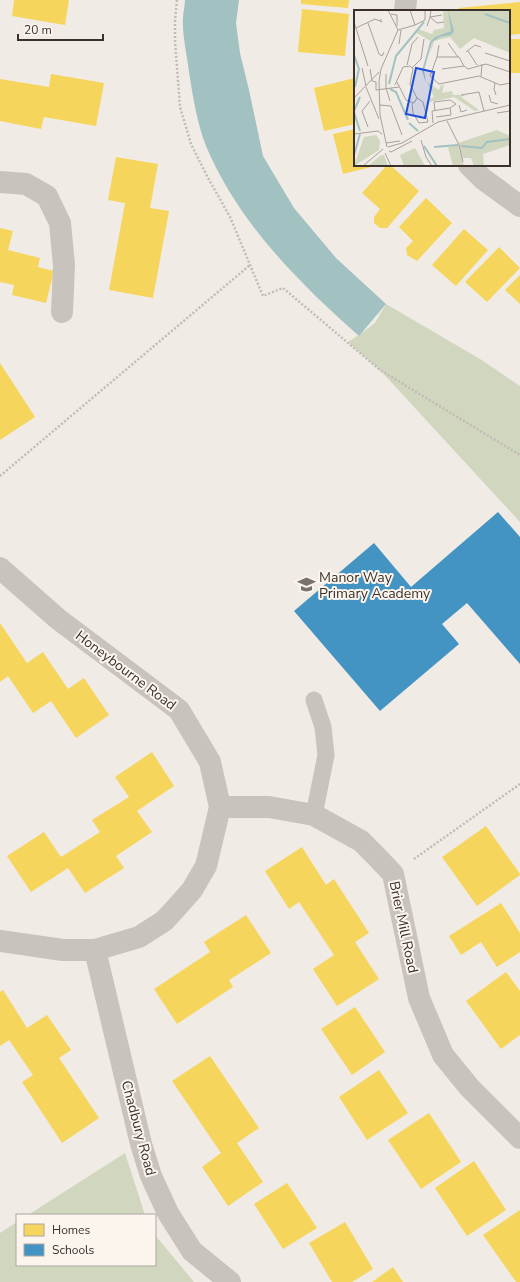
<svg xmlns="http://www.w3.org/2000/svg" width="520" height="1282" font-family="'Nunito Sans',sans-serif">
	<style>
		.green { fill: #d1d6bf }
		.water { fill: #a1c2c1 }
		.homes { fill: #f6d55c }
		.schools { fill: #4393c3 }
		.lines { fill: none; stroke-linecap: round; stroke-linejoin: round }
		.path { stroke: #c2bbb6; stroke-width: 2.5; stroke-dasharray: 2 2; stroke-linecap: butt }
		.lane { stroke: #c9c3be; stroke-width: 17 }
		.street { stroke: #c9c3be; stroke-width: 22 }
		.labels { text-anchor: middle; stroke-width: 4; stroke-linejoin: round; paint-order: stroke }
		.poi-label { font-size: 14px; fill: #3b302b; stroke: #fbf5ee; text-anchor: start }
		.street-label { font-size: 14px; fill: #3b302b; stroke: #fbf5ee }
		.inset-river { fill: none; stroke: #a1c2c1; stroke-width: 2 }
		.inset-road { fill: none; stroke: #a8a09b; stroke-width: 1 }
		.view { fill: #1d4ed8; fill-opacity: 0.15; stroke: #1d4ed8; stroke-width: 2 }
		.inset-edge { fill: none; stroke: #3b302b; stroke-width: 2 }
	</style>
	<rect width="100%" height="100%" fill="#f0ebe5"/>
	<g class="green">
		<polygon points="386,304 480,359 520,386 520,522 380,370 348,342 359,335 375,323"/>
		<polygon points="125,1153 145,1215 28,1215"/>
		<polygon points="17,1222 17,1265 155,1265 155,1235 194,1282 0,1282 0,1233"/>
	</g>
	<path class="water" d="M185,0H239L236,23L240,53L249,90L263,156L294,208L336,258L386,304L359,336C298,282 238,222 206,146C197,123 193,97 189,72C187,55 182,35 183,18C183,12 185,6 185,0Z"/>
	<g class="homes">
		<polygon points="14,0 69,0 65,25 12,16"/>
		<polygon points="301,0 349,0 348,8 301,4"/>
		<polygon points="520,2 520,34 509,35 509,11 459,11 459,8"/>
		<polygon points="302,9 349,14 345,56 298,52"/>
		<rect x="509" y="39" width="11" height="34"/>
		<polygon points="51,74 104,83 96,126 44,117 41,129 0,121 0,79 49,87"/>
		<polygon points="355,78 355,124 324,131 314,88"/>
		<polygon points="355,129 355,165 375,166 343,174 333,134"/>
		<polygon points="116,157 158,164 150,208 169,211 153,298 109,290 125,203 108,200"/>
		<polygon points="387,165 390,165 419,191 387,228 380,228 374,223 374,217 380,209 362,193"/>
		<polygon points="426,198 452,223 417,261 407,255 406,248 413,241 399,227"/>
		<polygon points="0,228 13,231 8,250 40,258 38,267 54,271 46,303 12,295 14,285 0,282"/>
		<polygon points="464,229 488,250 456,286 432,265"/>
		<polygon points="499,247 520,268 487,302 465,282"/>
		<polygon points="520,275 520,304 505,290"/>
		<polygon points="0,363 35,417 0,440"/>
		<polygon points="0,623 27,663 43,652 68,689 84,678 109,715 76,738 51,701 33,713 8,676 0,682"/>
		<polygon points="152,752 174,786 137,811 152,832 116,856 124,868 85,893 68,868 31,892 7,856 44,832 61,857 100,832 92,820 129,797 115,777"/>
		<polygon points="486,826 520,874 520,875 477,906 442,857"/>
		<polygon points="302,847 326,885 334,879 369,933 355,942 379,979 337,1006 313,969 334,955 299,902 289,909 265,871"/>
		<polygon points="501,903 520,933 520,952 497,967 481,942 461,955 449,936"/>
		<polygon points="246,915 271,953 229,980 233,987 177,1024 154,989 210,952 204,942"/>
		<polygon points="506,972 520,991 520,1035 501,1049 466,1001"/>
		<polygon points="3,990 27,1028 47,1015 71,1050 59,1058 99,1118 62,1143 22,1082 33,1075 9,1040 0,1046 0,992"/>
		<polygon points="355,1007 385,1052 352,1075 321,1029"/>
		<polygon points="210,1056 259,1128 237,1143 263,1182 228,1206 202,1167 221,1153 172,1081"/>
		<polygon points="379,1070 408,1113 367,1140 339,1097"/>
		<polygon points="429,1113 461,1162 421,1189 388,1140"/>
		<polygon points="474,1161 506,1210 467,1236 435,1188"/>
		<polygon points="287,1183 317,1228 283,1249 254,1204"/>
		<polygon points="520,1210 520,1282 516,1282 483,1235"/>
		<polygon points="345,1222 373,1269 352,1282 332,1282 309,1243"/>
		<polygon points="393,1267 403,1282 372,1282"/>
	</g>
	<polygon class="schools" points="498,512 520,537 520,664 467,603 442,624 459,644 380,711 294,611 374,543 411,587"/>
	<g class="lines">
		<g class="path">
			<polyline points="177,0 175,20 175,41 180,107 191,144 207,176 230,217 263,296 283,288 380,370 520,455"/>
			<polyline points="0,476 250,265"/>
			<polyline points="414,859 520,784"/>
		</g>
		<polyline class="lane" points="314,815 326,755 323,727 314,700"/>
		<g class="street">
			<polyline points="405,11 406,0"/>
			<polyline points="469,165 483,179 520,206"/>
			<polyline points="0,182 26,184 47,196 60,223 64,265 62,312"/>
			<polyline points="0,568 58,619 179,710 210,762 220,807 206,866 192,890 176,908 164,921 139,937 95,950 63,950 0,941"/>
			<polyline points="220,807 269,807 314,815 361,841 376,856 393,874 419,998 443,1055 469,1087 520,1138"/>
			<polyline points="95,950 141,1144 151,1176 168,1213 192,1251 230,1282"/>
		</g>
	</g>
	<defs>
		<symbol id="school-bare" viewBox="-9 -9 18 18"><path d="M0-5L7-2L0 1L-7-2ZM-4 1L0 2.5L4 1V4Q0 6-4 4Z" fill="#7a716c" stroke="#fbf5ee" stroke-width="2.5" paint-order="stroke"/></symbol>
	</defs>
	<g fill-rule="evenodd">
		<use href="#school-bare" x="294" y="572" width="25" height="25"/>
	</g>
	<g class="labels">
		<g class="poi-label">
			<text x="319" y="582">Manor Way<tspan x="319" dy="16">Primary Academy</tspan></text>
		</g>
		<g class="street-label">
			<text transform="translate(126 670) rotate(37)" y="5">Honeybourne Road</text>
			<text transform="translate(404 927) rotate(78)" y="5">Brier Mill Road</text>
			<text transform="translate(139 1128) rotate(75)" y="5">Chadbury Road</text>
		</g>
	</g>
	<g transform="translate(354 10)">
		<rect width="156" height="156" fill="#f0ebe5"/>
		<path d="M89,0H156V43L120,28L106,39L96,27L80,31L76,44L78,32L61,22L64,19L78,24L80,20L90,18ZM73,72L85,80L87,75H90L88,83L98,81L99,85H112L107,87L125,100L121,101L100,87L76,92L75,89L80,87ZM143,120L156,126V135L129,144L130,156H120L117,148H109L104,133ZM22,125L26,131L25,140L0,156L10,127ZM104,135L110,156H99L94,137ZM61,138L71,156H50L46,145ZM30,145L34,156H14L26,146Z" fill="#d1d6bf"/>
		<path d="M94,0L100,21L97,25L86,27L78,32L70,60L72,73L68,61L76,32L81,27L97,21Z" fill="#a1c2c1"/>
		<path class="inset-river" d="M131,4L156,13M0,45L5,59L1,77M35,74L42,46L70,12M36,79L42,82L54,110M0,101L6,87M0,102L6,121M55,113L64,121M70,136L83,156M107,136L128,138L133,132L156,129M80,137L104,135M0,145L6,124"/>
		<path class="inset-road" d="M77,0L76,7L83,13L90,12M37,4L43,5V16M0,12L14,56M14,13L25,44L28,46L30,42M61,15L71,10V0M73,16L76,7L88,5M2,18L21,9L28,12L26,9M44,20L61,15L56,0M94,33L104,47M45,34L47,20M114,41L123,55M112,42L121,35L127,37M131,43L156,51M83,47L85,35M53,55L58,34L64,27M110,56L105,47H83L76,66L85,74L125,66L146,75L156,73M8,58L12,76M58,58L67,49L70,29M16,59L18,71L22,72V80L45,77M88,59L110,56L114,59L132,54L156,62M32,64V78L36,91M127,66L128,54M43,72L52,90L60,93L63,88M141,73L140,79L142,85M41,75L49,57L56,56L59,59L56,74L63,88M12,77L25,109M107,85L125,82L130,101M135,85L137,92L144,94M0,88L25,62M58,93L59,103L65,113L74,112L69,92L63,88M25,95L37,96L48,125M105,95L107,102L113,100M81,101L80,92L96,90L102,94L96,98M143,103L156,101M93,111L105,135L109,152M79,113L78,101L96,98L97,105L82,107M14,117L8,101L16,91M0,124L24,121L28,124M67,130L72,147L78,156M32,133L46,131M33,137L26,105L25,71L27,59L44,20L34,0M34,137L48,133L84,112L156,95M35,141L37,142L58,131M31,143L37,156M9,156L29,139"/>
		<path class="view" d="M62,58L80,62L71,108L52,104Z"/>
		<rect width="156" height="156" class="inset-edge"/>
	</g>
	<rect x="16" y="1214" width="140" height="52" fill="#fbf5ee" stroke="#aea6a0"/>
	<rect x="24" y="1224" width="20" height="12" fill="#f6d55c" stroke="#aea6a0"/>
	<text x="52" y="1234" font-size="12" fill="#3b302b">Homes</text>
	<rect x="24" y="1244" width="20" height="12" fill="#4393c3" stroke="#aea6a0"/>
	<text x="52" y="1254" font-size="12" fill="#3b302b">Schools</text>
	<path d="M18 34v6h85v-6" fill="none" stroke="#3b302b" stroke-width="2"/>
	<text x="24" y="34" font-size="12" fill="#3b302b" stroke="#fbf5ee" stroke-width="3" paint-order="stroke">20 m</text>
</svg>
